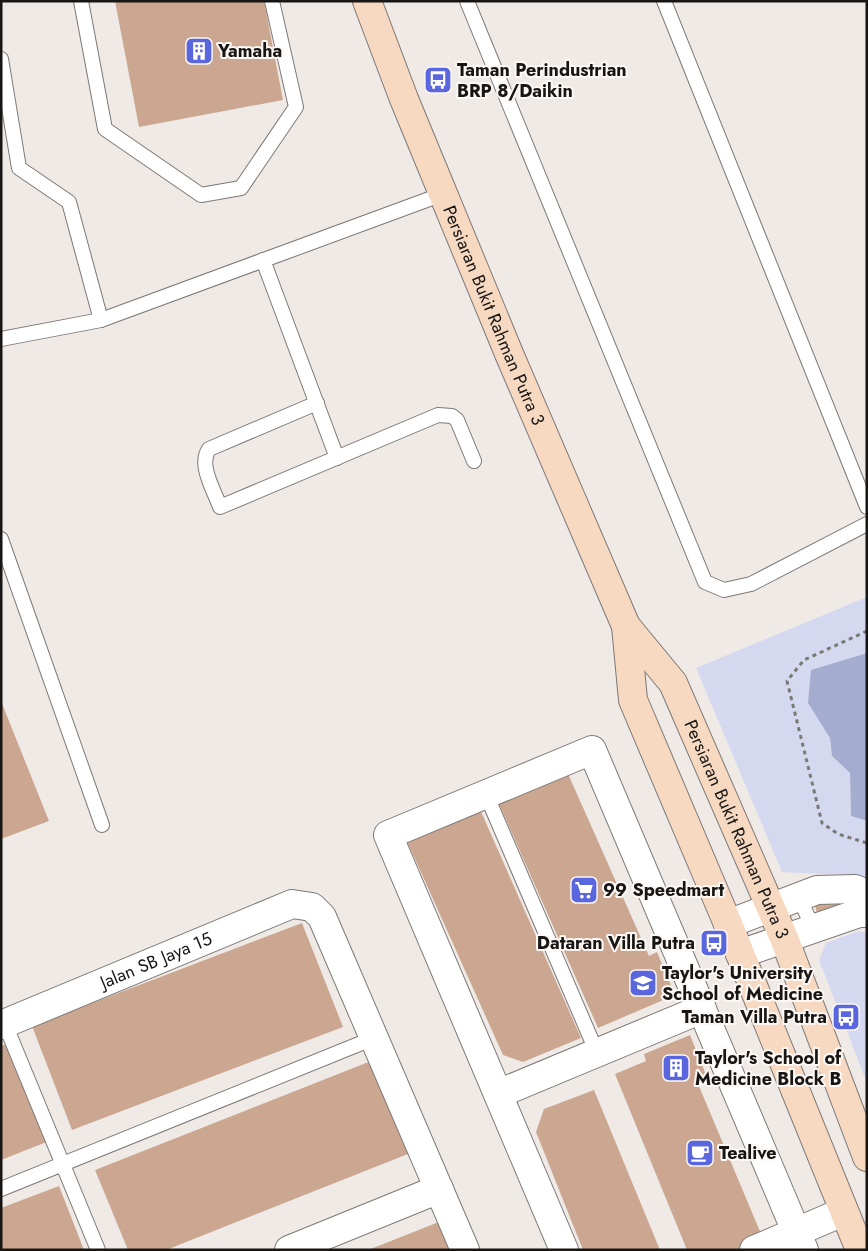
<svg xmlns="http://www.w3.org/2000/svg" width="868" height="1251" font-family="Jost,sans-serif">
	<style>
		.green { fill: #d4d9f0 }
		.water { fill: #a4add0 }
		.building { fill: #cba791 }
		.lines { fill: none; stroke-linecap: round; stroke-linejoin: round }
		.lane-casing { stroke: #7d7875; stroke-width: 16 }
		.street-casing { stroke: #7d7875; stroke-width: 30 }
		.secondary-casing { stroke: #7d7875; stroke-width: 30 }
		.path { stroke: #7c7876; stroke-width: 3; stroke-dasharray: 4 4; stroke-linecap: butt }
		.lane { stroke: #fff; stroke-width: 14 }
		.street { stroke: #fff; stroke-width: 28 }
		.secondary { stroke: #f7d9c2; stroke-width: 28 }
		.labels { text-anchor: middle; stroke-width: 4; stroke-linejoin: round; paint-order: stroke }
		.poi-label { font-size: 18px; font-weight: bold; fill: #181615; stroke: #fdf8f4; text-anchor: start }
		.street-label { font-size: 18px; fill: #181615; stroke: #fdf8f4 }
	</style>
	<rect width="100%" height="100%" fill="#f0eae7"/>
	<g class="green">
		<polygon points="867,597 867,652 808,703 830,738 832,756 850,773 851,816 867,821 867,884 841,875 782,872 696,668"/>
		<polygon points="859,931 867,933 867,1083 819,960 826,943"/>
	</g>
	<polygon class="water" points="867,652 867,821 851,816 850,773 832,756 830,738 808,703 811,670 864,654"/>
	<g class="building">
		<polygon points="115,1 264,1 283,100 139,127"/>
		<polygon points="1,701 49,821 1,839"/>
		<polygon points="565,767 649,956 657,952 675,995 598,1028 496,797"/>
		<polygon points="479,807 581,1038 523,1062 503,1055 406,839"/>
		<polygon points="842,894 845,907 817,914 814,900"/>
		<polygon points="302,923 343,1027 72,1130 32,1026"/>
		<polygon points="690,1035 706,1075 696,1079 764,1241 742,1250 687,1250 615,1074 646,1061 644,1054"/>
		<polygon points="10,1043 49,1141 1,1160 1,1046"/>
		<polygon points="371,1061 408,1154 166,1250 128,1250 95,1170"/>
		<polygon points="594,1090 660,1250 583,1250 536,1132 544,1109"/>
		<polygon points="59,1186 84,1250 1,1250 1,1208"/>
		<polygon points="444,1220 456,1250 368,1250"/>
	</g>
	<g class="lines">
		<defs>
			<g id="lane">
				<polyline points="81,1 105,129 201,195 241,188 296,107 272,1"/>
				<polyline points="467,1 705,582 724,590 751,584 867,524"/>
				<polyline points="664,1 867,507"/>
				<polyline points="1,59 19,168 69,202 101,320"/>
				<polyline points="263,260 337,458"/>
				<polyline points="1,339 101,320 443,194"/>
				<path d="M317,403L209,449C198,465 214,490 220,507L438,415L452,416L457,420L474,461"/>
				<polyline points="1,539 102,825"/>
				<polyline points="486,794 597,1053"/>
				<polyline points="799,897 813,928"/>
				<polyline points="5,1024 98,1250"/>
				<polyline points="1,1189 374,1038"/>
			</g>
			<g id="street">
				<polyline points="728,924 817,890 855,889 867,894"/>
				<polyline points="740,954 859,913 867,913"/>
				<path id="s1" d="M1,1025L292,904L312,907L322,917L465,1250"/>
				<polyline points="498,1094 702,1009"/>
				<polyline points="289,1250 439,1189"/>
				<polyline points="564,1250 388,835 592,750 804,1250"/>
				<polyline points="754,1250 843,1212"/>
			</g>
			<g id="secondary">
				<path id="s2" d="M367,1L404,99L510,356L626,626L673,683L784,938L867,1157"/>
				<polyline points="626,626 633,700 728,924 860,1250"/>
			</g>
		</defs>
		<use href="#lane" class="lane-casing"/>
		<use href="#street" class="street-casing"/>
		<use href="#secondary" class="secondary-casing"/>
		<polyline class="path" points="867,631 804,660 787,681 822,823 838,834 867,843"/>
		<use href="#lane" class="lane"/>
		<use href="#street" class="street"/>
		<use href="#secondary" class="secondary"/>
	</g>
	<defs>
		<symbol id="building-square" viewBox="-11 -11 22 22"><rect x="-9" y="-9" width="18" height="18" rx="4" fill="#5a66dd" stroke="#fdf8f4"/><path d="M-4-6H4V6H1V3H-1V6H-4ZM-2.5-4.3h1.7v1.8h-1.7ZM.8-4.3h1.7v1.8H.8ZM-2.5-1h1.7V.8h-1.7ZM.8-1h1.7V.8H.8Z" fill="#fff"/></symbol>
		<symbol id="bus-square" viewBox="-11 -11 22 22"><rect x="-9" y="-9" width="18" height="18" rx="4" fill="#5a66dd" stroke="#fdf8f4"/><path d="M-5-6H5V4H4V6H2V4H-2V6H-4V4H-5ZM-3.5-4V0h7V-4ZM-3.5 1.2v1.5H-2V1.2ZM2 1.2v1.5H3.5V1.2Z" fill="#fff"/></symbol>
		<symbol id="supermarket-square" viewBox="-11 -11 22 22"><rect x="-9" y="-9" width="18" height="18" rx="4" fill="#5a66dd" stroke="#fdf8f4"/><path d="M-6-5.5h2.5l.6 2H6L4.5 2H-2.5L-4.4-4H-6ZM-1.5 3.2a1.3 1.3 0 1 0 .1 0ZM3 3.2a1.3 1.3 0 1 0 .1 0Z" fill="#fff"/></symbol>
		<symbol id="university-square" viewBox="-11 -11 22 22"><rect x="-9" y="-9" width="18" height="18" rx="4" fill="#5a66dd" stroke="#fdf8f4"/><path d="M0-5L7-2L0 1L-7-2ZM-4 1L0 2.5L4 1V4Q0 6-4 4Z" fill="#fff"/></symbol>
		<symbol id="cafe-square" viewBox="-11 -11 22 22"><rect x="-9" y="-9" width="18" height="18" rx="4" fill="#5a66dd" stroke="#fdf8f4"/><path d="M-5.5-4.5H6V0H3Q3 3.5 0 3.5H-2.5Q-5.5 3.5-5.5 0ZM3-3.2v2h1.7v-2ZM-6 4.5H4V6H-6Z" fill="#fff"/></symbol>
	</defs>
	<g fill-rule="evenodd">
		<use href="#building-square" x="183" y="35" width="32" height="32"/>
		<use href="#bus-square" x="422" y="64" width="32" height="32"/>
		<use href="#supermarket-square" x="568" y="874" width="32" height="32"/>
		<use href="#bus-square" x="698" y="927" width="32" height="32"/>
		<use href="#university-square" x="627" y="967" width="32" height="32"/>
		<use href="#bus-square" x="830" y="1001" width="32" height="32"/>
		<use href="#building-square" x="660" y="1052" width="32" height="32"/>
		<use href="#cafe-square" x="684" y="1137" width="32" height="32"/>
	</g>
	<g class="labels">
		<g class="poi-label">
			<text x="218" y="57">Yamaha</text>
			<text x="457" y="76">Taman Perindustrian<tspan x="457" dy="21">BRP 8/Daikin</tspan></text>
			<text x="603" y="896">99 Speedmart</text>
			<text x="695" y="949" text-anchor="end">Dataran Villa Putra</text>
			<text x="662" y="979">Taylor's University<tspan x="662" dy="21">School of Medicine</tspan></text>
			<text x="827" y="1023" text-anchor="end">Taman Villa Putra</text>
			<text x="695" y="1064">Taylor's School of<tspan x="695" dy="21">Medicine Block B</tspan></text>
			<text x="719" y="1159">Tealive</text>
		</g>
		<g class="street-label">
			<text dy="6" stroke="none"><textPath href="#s2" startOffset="339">Persiaran Bukit Rahman Putra 3</textPath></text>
			<text dy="6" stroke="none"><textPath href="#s2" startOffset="910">Persiaran Bukit Rahman Putra 3</textPath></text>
			<text dy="6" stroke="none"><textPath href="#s1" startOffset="168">Jalan SB Jaya 15</textPath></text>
		</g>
	</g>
	<rect width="868" height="1251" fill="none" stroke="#181615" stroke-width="5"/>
</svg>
